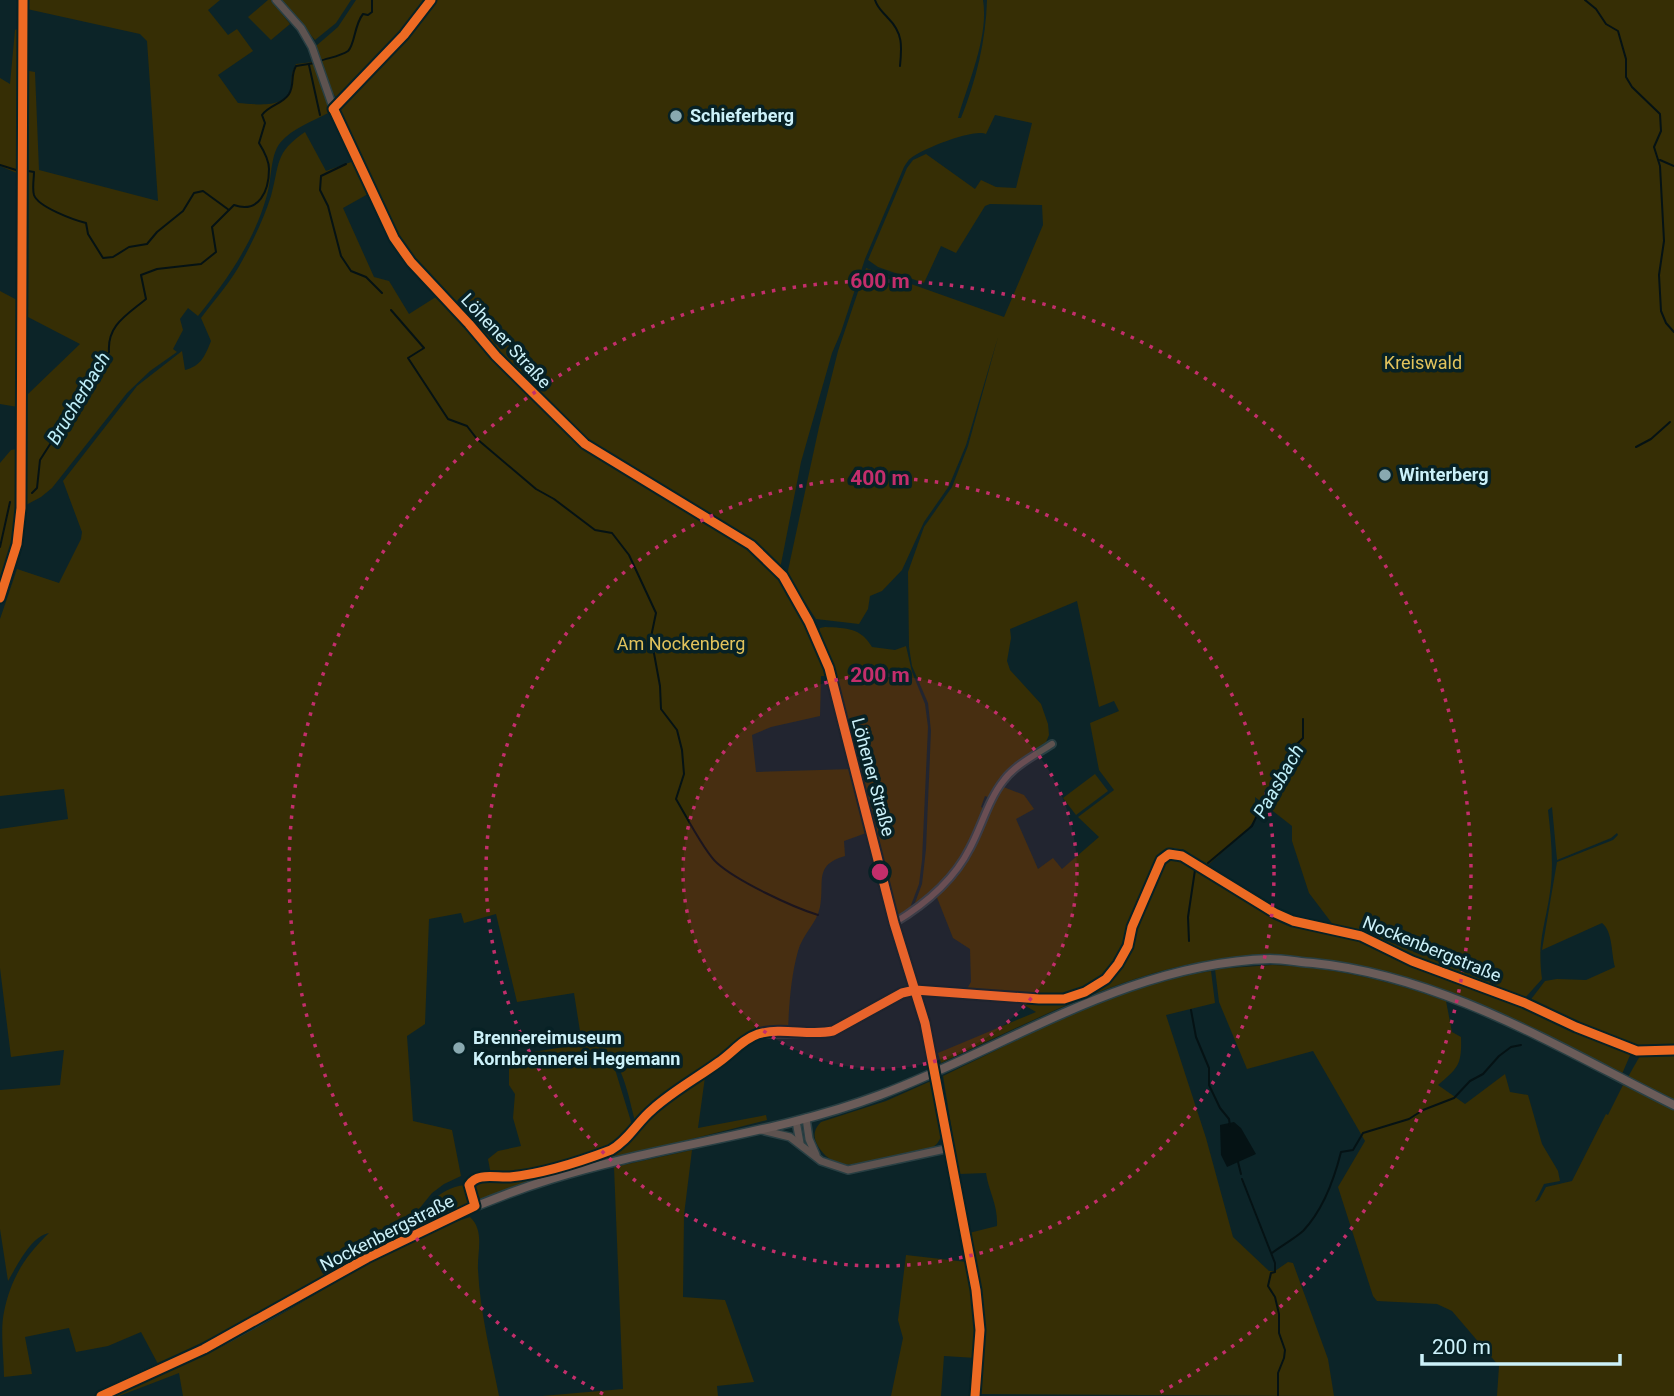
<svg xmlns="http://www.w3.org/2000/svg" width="1674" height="1396" font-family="Roboto,sans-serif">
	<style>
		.green { fill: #362e05 }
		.water { fill: #051214 }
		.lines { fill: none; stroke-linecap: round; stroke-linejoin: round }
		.stream { stroke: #051214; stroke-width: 2 }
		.minor-casing { stroke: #293f43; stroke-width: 10 }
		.tertiary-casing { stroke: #293f43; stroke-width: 10 }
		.secondary-casing { stroke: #293f43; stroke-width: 11 }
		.minor { stroke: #5e5350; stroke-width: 6 }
		.tertiary { stroke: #5e5350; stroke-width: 7 }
		.secondary { stroke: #6b5c59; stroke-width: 8 }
		.tertiary-bridge-casing { stroke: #293f43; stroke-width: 10; stroke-linecap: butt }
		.tertiary-bridge { stroke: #5e5350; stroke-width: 7 }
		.cycleway-casing { stroke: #072125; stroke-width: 13 }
		.cycleway { stroke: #ed6a23; stroke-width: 9 }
		.ring { fill: none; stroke: #c32e6b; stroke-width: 3.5; stroke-dasharray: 3.5 7 }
		.poi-dot { fill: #89a9b0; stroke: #072125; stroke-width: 2.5 }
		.labels { text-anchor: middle; stroke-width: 7; stroke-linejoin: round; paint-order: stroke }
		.poi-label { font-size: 18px; font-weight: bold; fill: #ccf1f9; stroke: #072125; text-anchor: start }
		.street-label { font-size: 18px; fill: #ccf1f9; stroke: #072125 }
		.park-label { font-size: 18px; fill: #e2c35c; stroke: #072125 }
		.water-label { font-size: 19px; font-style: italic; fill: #beeef8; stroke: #072125 }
		.centre { fill: #c32e6b; stroke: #072125; stroke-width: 3.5 }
		.ring-label { font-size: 21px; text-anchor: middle; font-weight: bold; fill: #c32e6b; stroke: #072125; stroke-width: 7; stroke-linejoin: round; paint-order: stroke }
	</style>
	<rect width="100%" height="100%" fill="#0c2428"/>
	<g class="green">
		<path d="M27,0H220L208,10L228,35L237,29L253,51L218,75L238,103C255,104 288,110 291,86C292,77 291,73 296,64L313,62L330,112C314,121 292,128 280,143C270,156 272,179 267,195C255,240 227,280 198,316L188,308L180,319L183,330L173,349L177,352L150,371L127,393L52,488L41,497L26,505L27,395L80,344L28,317L29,71L35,72L39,170L158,201L147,41L140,34L27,9Z"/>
		<polygon points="268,0 271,0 290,24 271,40 248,17"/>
		<polygon points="281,0 351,0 336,23 315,40"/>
		<polygon points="356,0 430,0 401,38 338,100 332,92 316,46 338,27"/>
		<path d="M434,0H983C989,37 968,83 958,118H961C976,81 986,40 987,0H1674V1048L1636,1046L1600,1034L1529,1002L1545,981L1557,979L1586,980L1615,967C1611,952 1613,932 1602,923L1542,950L1557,862L1613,840L1618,835L1617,833L1611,838L1557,860L1552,807L1548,810C1551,837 1554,864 1550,892C1545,927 1537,941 1542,979L1524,999L1424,964L1362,932L1334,926L1309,893L1292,841V826L1255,797V819L1248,829L1207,866L1190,857L1183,849L1168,852L1160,858C1148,874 1136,907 1130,927C1128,934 1128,942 1125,948C1096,1014 1022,996 965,992L971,982L970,949L953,938L936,895L956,873L1001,786L1024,795L1034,809L1016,819L1038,869L1053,858L1062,869L1099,837L1078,817L1114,790L1099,770L1090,723L1119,711L1114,701L1099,707L1077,601L1010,629L1011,638L1007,661L1010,670L1041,704L1048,724L1049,735L1044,747L1004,776L991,798L985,796L981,807L986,810L961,860L934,892L912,911L922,884L926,849L931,731L928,703L912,666L909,647L908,572L924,527L952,487L968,446L998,337L966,445L949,486L924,522L902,570L882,591L870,596L868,609L859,624L816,619L787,575L819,427L838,351L866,268L1004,317L1043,225L1042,205L990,204L985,206L956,253L941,246L924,283L878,267L868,260L907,168L913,160L926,154L975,189L981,180L996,187L1016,188L1032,123L995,115L986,134C974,128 922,149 911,158C908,160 906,164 904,167L865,259L841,332L832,353L801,462L780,569L735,531L585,442L498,354L458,306L413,261L382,207L338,112L407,37Z"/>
		<polygon points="19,28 19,174 0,166 0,78 10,84 15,30"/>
		<path d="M305,132L326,171L354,161L368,194L343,208L374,277L389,281L409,314L439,295L584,447L745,545L781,578L813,638L830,676H821L820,716L771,727L752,735L756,772L853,769L869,832L844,841L845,856C813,865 825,882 820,907C817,923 802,935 798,951C791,976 789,1004 788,1031L758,1032L636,1124C629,1101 625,1068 607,1052V1050L598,1048L614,1066L633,1128L621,1141L609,1149L541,1168L517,1174L491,1175L488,1159L498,1151L521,1146L513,1118L515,1094L509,1085V1056L582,1044L574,993L517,1002L496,914L464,923L461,913L429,919L425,1024L407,1036L413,1121L452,1130L461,1176L444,1184L432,1193L397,1236L346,1262L259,1315L158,1364L141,1332L108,1346L76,1352L69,1328L25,1337L32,1374L4,1377C4,1357 0,1330 4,1312C11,1278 25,1256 49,1233C31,1236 17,1266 8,1281L0,1229V1090L60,1085L64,1050L11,1057L0,968V829L68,819L64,789L0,796V619L17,569L59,583L81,539L82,532L63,481L137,386L182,351L185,370C201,366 205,356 211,341L201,318C215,299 231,282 242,261C253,241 264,218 271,196C280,164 274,153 305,132Z"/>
		<polygon points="0,291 17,300 18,407 0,404"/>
		<path d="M17,449C18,501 19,537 0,586V463L11,450Z"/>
		<path d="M825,627C847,628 861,628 872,647L895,650L906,646L912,672L925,704L928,727L922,860L919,884L908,913L895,915L817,634L820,628Z"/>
		<polygon points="1095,774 1108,791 1076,815 1063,798"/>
		<path d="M1173,856L1181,858L1269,913L1363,940L1419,967L1524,1005L1631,1053L1622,1074C1460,993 1320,917 1135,979C1068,1001 1005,1034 941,1063L938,1053L1036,1012L1019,1002C1064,1004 1109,1000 1129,952C1133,943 1132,934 1135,925C1143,903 1155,882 1164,860Z"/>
		<path d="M1272,965C1333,967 1388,980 1446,1001L1452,1032L1461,1037C1462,1065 1458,1068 1438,1085L1465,1104L1505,1074L1510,1092L1528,1095L1542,1144L1558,1171L1560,1181L1544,1184L1535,1202L1539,1200L1546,1187L1572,1181L1606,1114L1608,1115L1623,1085L1674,1109V1396H1497L1499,1366L1452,1311L1437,1304L1377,1301L1373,1296L1338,1187L1365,1141L1313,1051L1247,1069L1219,1002L1215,969Z"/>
		<path d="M1211,971L1215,1003L1166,1015L1206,1138L1233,1237L1269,1271H1275L1288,1262L1293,1263L1328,1359L1334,1396L979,1394C983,1335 984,1290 969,1233L997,1226C998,1204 989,1193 986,1173L959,1174L943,1076C1028,1036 1117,985 1211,971Z"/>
		<polygon points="1674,1053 1674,1100 1628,1077 1641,1054"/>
		<path d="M705,1077L698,1128L766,1115L767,1120C671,1145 575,1166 482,1199L476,1196V1184L481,1181L534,1175L610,1154L621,1149L654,1113Z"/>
		<path d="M931,1081L942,1134C940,1139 938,1144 933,1147C923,1154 851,1168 840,1164C830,1161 820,1152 816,1142C813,1134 815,1128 821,1122L886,1101Z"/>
		<polygon points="692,1150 684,1215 683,1297 725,1300 754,1382 717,1386 718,1396 542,1396 623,1389 614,1167"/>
		<path d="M465,1185L470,1205L406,1234C421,1212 437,1188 465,1185Z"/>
		<path d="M470,1217C485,1231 477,1252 478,1270C480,1312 491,1355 499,1396H183L179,1373L119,1396H112C165,1371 219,1348 271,1320C334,1285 400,1238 470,1217Z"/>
		<polygon points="906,1255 967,1262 977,1330 976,1358 944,1356 941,1396 891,1396 903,1338 898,1320"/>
	</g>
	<polygon class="water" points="1234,1122 1241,1128 1256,1154 1227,1167 1221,1155 1220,1125"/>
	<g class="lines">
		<g class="stream">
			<path d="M875,0C878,9 882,11 888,18C903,33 902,46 900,66"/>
			<polyline points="1585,0 1596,9 1606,24 1618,31 1626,59 1626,77 1632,87 1660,114 1661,131 1654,147 1660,166 1664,241 1659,275 1661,311 1666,323 1674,332"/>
			<path d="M320,61C328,58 341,56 348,51C355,45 354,25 363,14L368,15L372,12V0"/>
			<polyline points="309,65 320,115"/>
			<polyline points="1660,160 1674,166"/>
			<polyline points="346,164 321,176 320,190 328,206 341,256 351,271 366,277 382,293"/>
			<polyline points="0,165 16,170"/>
			<path d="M28,171L34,172C34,179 32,188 34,195C38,207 74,220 86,223L88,234L103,258L113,257L129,247L147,244L157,232L183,211L194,193L203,191L229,210L234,205C259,214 269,191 269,169C269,160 264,151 259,143L265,123L262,115C269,105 283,104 289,94C295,84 290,76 296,66L315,63"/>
			<path d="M391,310L424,348L408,358L448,419L467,426L477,439L536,489L554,499L595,530L612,533L629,555L656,613L651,637L660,686L661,709L677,730L682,750L684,774L676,799C685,814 705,853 717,863C737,881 792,907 818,915"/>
			<polyline points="1636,447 1651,439 1670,422"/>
			<path d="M32,493L37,488L40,460L109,352C107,325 127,315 146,299L141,275L157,269L201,264L216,252L212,227L229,210"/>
			<polyline points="0,547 10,502"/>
			<polyline points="1168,859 1180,860 1195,870 1188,917 1189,941"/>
			<polyline points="1208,863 1252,826 1264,800 1280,773 1288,766 1296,745 1303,738 1303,719"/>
			<polyline points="1191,1010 1196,1037 1209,1068 1209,1085 1220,1108 1229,1119 1230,1126"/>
			<polyline points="1238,1162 1241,1174"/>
			<polyline points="1242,1179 1275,1263 1275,1272 1271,1273 1268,1286 1275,1297 1279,1314 1279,1333 1285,1350 1284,1358 1278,1373 1278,1396"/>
			<path d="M1272,1253C1281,1246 1294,1239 1303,1231C1323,1210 1334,1180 1341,1152L1353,1150L1363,1133L1409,1119L1423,1110L1454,1098L1470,1081L1483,1074L1499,1056L1511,1047L1521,1045"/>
		</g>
		<defs>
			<g id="minor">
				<polyline points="333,109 404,35 431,0"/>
				<path d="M894,923C924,905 954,880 970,848C982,826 988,800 1004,780C1015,765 1037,754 1052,744"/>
				<path d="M475,1206L469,1185C477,1172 496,1178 510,1177C541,1174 582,1161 611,1150C628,1140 636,1125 650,1111C670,1092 696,1079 718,1063C732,1053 743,1041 758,1034L821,1033L833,1031L902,993L915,990L1039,999H1064L1085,992L1106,979L1118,964L1128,946L1132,927L1161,860L1174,853L1187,859L1275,913L1293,921L1361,936L1412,961L1525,1003L1576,1027L1637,1051L1674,1050"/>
			</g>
			<g id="tertiary">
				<polyline points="276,0 301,28 312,47 334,110 394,238 411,262 469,324 496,356 585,444 751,545 783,576 809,622 829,668 894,923 917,993 932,1057"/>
				<polyline points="938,1087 976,1290 980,1330 975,1396"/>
				<polyline points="806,1118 809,1139 816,1155"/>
				<polyline points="796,1121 800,1143"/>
				<polyline points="761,1130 790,1137 821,1161 848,1170 950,1148"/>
			</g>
			<g id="secondary">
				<polyline points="0,598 17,544 21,508 23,0"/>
				<path d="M101,1396C144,1373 189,1358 232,1335C277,1311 320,1284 365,1259C424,1227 487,1199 551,1179C659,1145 774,1135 880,1095C1010,1046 1128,963 1270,959C1284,959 1299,962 1313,963C1443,976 1559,1048 1674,1105"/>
			</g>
		</defs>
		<use href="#minor" class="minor-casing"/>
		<use href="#tertiary" class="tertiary-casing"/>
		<use href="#secondary" class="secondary-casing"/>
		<use href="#minor" class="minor"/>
		<use href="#tertiary" class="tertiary"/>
		<use href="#secondary" class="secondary"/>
		<defs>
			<polyline id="tertiary-bridge" points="932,1057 938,1087"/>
		</defs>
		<use href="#tertiary-bridge" class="tertiary-bridge-casing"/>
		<use href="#tertiary-bridge" class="tertiary-bridge"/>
		<defs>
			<g id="cycleway">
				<polyline points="333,109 404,35 431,0"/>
				<polyline points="334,110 394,238 411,262 469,324 496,356 585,444 751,545 783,576 809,622 829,668 894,923 925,1023 976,1290 980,1330 975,1396"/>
				<polyline points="0,598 17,544 21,508 23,0"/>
				<path d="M101,1396L204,1349L367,1258L475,1206L469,1185C477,1172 496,1178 510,1177C541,1174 582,1161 611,1150C629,1140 637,1122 653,1109C673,1091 697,1078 719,1062C732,1053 743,1039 758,1034C782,1027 809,1036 833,1031L902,993L915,990L1039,999H1064L1085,992L1106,979L1118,964L1128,946L1132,927L1161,860L1169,854L1182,856L1275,913L1293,921L1361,936L1412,961L1525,1003L1576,1027L1637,1051L1674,1050"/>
			</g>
		</defs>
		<use href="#cycleway" class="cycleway-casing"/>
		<use href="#cycleway" class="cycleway"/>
	</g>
	<circle cx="880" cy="872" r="197" fill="#c32e6b" fill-opacity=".12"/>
	<g class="ring">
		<circle cx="880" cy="872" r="197"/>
		<circle cx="880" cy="872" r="394"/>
		<path d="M603 1394A591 591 0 1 1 1157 1394"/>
	</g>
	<g class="poi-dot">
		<circle cx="676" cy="116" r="7"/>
		<circle cx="1385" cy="475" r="7"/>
		<circle cx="459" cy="1048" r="7"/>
	</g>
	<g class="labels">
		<g class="poi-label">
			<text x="690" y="122">Schieferberg</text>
			<text x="1399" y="481">Winterberg</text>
			<text x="473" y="1044">Brennereimuseum<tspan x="473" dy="21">Kornbrennerei Hegemann</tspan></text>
		</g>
		<g class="street-label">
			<text transform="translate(506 341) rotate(47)" y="6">Löhener Straße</text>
			<text transform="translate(873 777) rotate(75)" y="6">Löhener Straße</text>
			<text transform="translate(1432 949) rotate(22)" y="6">Nockenbergstraße</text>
			<text transform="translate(387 1233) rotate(-27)" y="6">Nockenbergstraße</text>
		</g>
		<g class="park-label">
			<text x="1423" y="369">Kreiswald</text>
			<text x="681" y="650">Am Nockenberg</text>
		</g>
		<g class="water-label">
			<text transform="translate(78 398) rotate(-59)" y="7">Brucherbach</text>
			<text transform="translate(1278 781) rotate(-60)" y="7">Paasbach</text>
		</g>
	</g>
	<circle cx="880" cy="872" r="10" class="centre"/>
	<g class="ring-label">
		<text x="880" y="288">600 m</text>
		<text x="880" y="485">400 m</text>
		<text x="880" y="682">200 m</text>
	</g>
	<path d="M1422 1354v10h198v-10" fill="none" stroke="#ccf1f9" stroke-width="3.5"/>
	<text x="1432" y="1354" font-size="21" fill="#ccf1f9" stroke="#072125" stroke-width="5" paint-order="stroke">200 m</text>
</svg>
